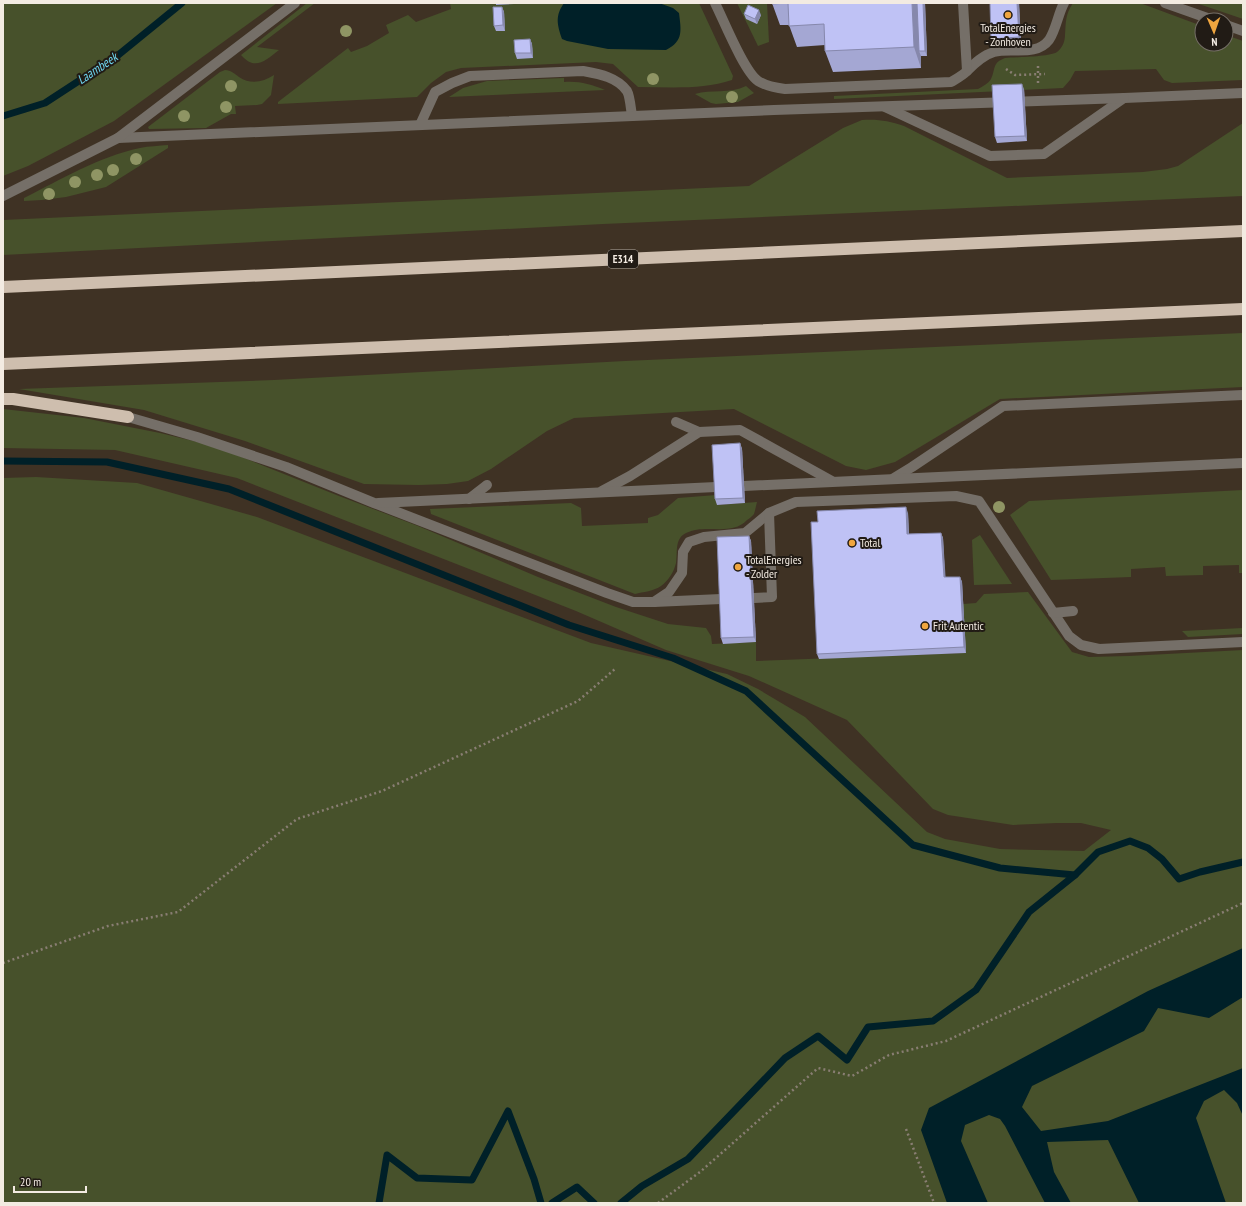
<svg xmlns="http://www.w3.org/2000/svg" width="1246" height="1206" font-family="'PT Sans Narrow',sans-serif">
	<style>
		.green { fill: #47512b }
		.water { fill: #002028 }
		.lines { fill: none; stroke-linecap: round; stroke-linejoin: round }
		.stream { stroke: #002028; stroke-width: 7 }
		.path { stroke: #897e73; stroke-width: 2.5; stroke-dasharray: 2 3; stroke-linecap: butt }
		.minor { stroke: #756f68; stroke-width: 10 }
		.highway { stroke: #cebeae; stroke-width: 12 }
		.tree { fill: #8f9564 }
		.wall { fill: #a4a7d3 }
		.shaded-wall { fill: #8688ac }
		.building { fill: #bfc2f5; stroke: #8688ac }
		.poi-dot { fill: #f0a63f; stroke: #211b15; stroke-width: 1.5 }
		.labels { text-anchor: middle; stroke-width: 4; stroke-linejoin: round; paint-order: stroke }
		.shield { fill: #211b15; stroke: #b4ada4; stroke-width: 1 }
		.shield-label { font-size: 11px; font-weight: bold; fill: #f3ebe2 }
		.poi-label { font-size: 12px; fill: #f3ebe2; stroke: #211b15; text-anchor: start }
		.water-label { font-size: 13px; font-style: italic; fill: #6ed4ee; stroke: #211b15 }
	</style>
	<rect width="100%" height="100%" fill="#3f3224"/>
	<g class="green">
		<polygon points="3,3 277,3 114,121 28,166 3,176"/>
		<path d="M307,3H315L257,47L279,50C265,61 255,71 241,55Z"/>
		<path d="M450,3H699L733,76L732,80C703,90 669,87 638,87L613,64L596,62L461,68L446,72L431,83L417,97L278,104V102L348,48L351,52L367,46L389,33L386,25L408,15L416,22L451,9Z"/>
		<polygon points="737,3 767,3 769,42 758,46"/>
		<path d="M1073,3H1140L1202,26V44H1226V35L1243,41V80L1172,83L1164,80L1156,69L1075,71L1070,80L1063,88L834,99V96L978,89C983,86 988,84 991,79C996,68 992,63 1005,58C1016,57 1050,57 1057,52C1062,48 1065,42 1065,35C1066,22 1065,15 1073,3Z"/>
		<polygon points="1196,3 1243,3 1243,19"/>
		<path d="M225,70C231,70 235,74 239,77C251,85 263,82 274,75L271,95L262,104L257,105L235,106L236,114H231L206,128L149,129L148,127L220,72Z"/>
		<path d="M564,78V82C580,81 590,84 605,90L449,97L463,88L487,81Z"/>
		<path d="M746,86L754,93L738,102L716,104L711,103L695,94C711,89 730,94 746,86Z"/>
		<path d="M862,120C879,119 889,121 904,126L1007,178L1143,172L1167,169L1178,166L1243,123V196L603,224L3,255V220L749,186L843,128Z"/>
		<path d="M168,145V148L106,187L66,197L42,200L24,201V198C62,179 98,157 140,148C149,146 159,146 168,145Z"/>
		<polygon points="1243,333 1243,387 1000,399 895,462 866,470 846,466 734,409 574,418 547,431 491,469 468,481 447,484 419,485 364,484 245,441 144,410 19,389 274,380 625,361"/>
		<polygon points="3,409 84,418 160,433 214,446 339,496 418,526 538,577 616,607 668,624 706,628 711,636 712,644 756,642 756,661 965,653 963,604 976,603 984,594 1028,592 1072,652 1089,657 1129,656 1243,650 1243,1203 3,1203 3,478 36,477 137,483 257,517 591,643 727,674 758,689 805,717 927,832 945,839 1000,849 1084,851 1111,830 1081,823 1057,823 1013,825 948,815 933,809 847,720 749,676 666,650 576,611 237,478 115,450 3,448"/>
		<polygon points="1243,490 1243,573 1239,573 1239,565 1203,566 1203,575 1166,576 1165,567 1131,569 1131,577 1051,580 1010,515 1029,501"/>
		<path d="M716,495L717,505L757,502C756,506 755,511 754,514C752,516 749,519 747,520C731,537 706,523 686,533C674,539 678,552 676,563C674,572 668,581 661,586C654,591 643,592 635,594L431,514L430,509L571,503L581,508L582,526L648,523V518L658,515L678,498Z"/>
		<polygon points="980,535 1012,584 974,585 972,540"/>
		<polygon points="1243,628 1243,634 1188,637 1182,631"/>
	</g>
	<g class="water">
		<path d="M564,3H659L673,8L679,13C681,30 684,41 666,50L608,49L567,41L562,39C557,24 555,16 564,3Z"/>
		<polygon points="1243,948 1243,997 1209,1018 1158,1008 1144,1031 1032,1086 1022,1107 1041,1131 1108,1121 1243,1068 1243,1116 1237,1103 1224,1090 1204,1101 1196,1118 1226,1203 1139,1203 1108,1140 1047,1142 1054,1172 1071,1203 1045,1203 1005,1126 1000,1119 989,1115 965,1125 961,1141 988,1203 947,1203 921,1130 929,1108 1148,991"/>
	</g>
	<g class="lines">
		<g class="stream">
			<polyline points="3,116 45,103 117,56 182,3"/>
			<polyline points="3,461 107,462 229,489 569,625 673,658 746,691 913,845 1000,868 1075,875 1098,852 1130,841 1148,848 1162,859 1179,879 1200,872 1243,862"/>
			<polyline points="379,1203 387,1155 417,1178 472,1180 508,1111 534,1179 541,1203"/>
			<polyline points="552,1203 577,1187 594,1203"/>
			<polyline points="621,1203 642,1186 688,1159 785,1058 818,1036 847,1060 868,1027 933,1021 976,990 1029,912 1075,875"/>
		</g>
		<g class="path">
			<polyline points="1038,66 1038,85"/>
			<polyline points="1006,69 1015,75 1045,74"/>
			<polyline points="3,963 108,926 178,912 297,819 382,791 578,701 615,669"/>
			<polyline points="906,1129 934,1203"/>
			<polyline points="658,1203 700,1172 818,1068 852,1076 889,1055 946,1041 1243,903"/>
		</g>
		<g class="minor">
			<path d="M715,3C724,21 744,71 758,81C766,86 777,88 785,89L951,82C956,79 962,76 967,71C974,64 983,55 994,52C1011,47 1036,57 1049,40C1056,30 1058,14 1064,3"/>
			<polyline points="963,3 967,71"/>
			<polyline points="1165,3 1213,20"/>
			<polyline points="1226,25 1243,31"/>
			<polyline points="885,107 990,156 1044,154 1124,98 1243,93"/>
			<path d="M420,125L435,92L452,83L470,76L583,71C599,74 617,77 627,91C630,96 631,110 632,116"/>
			<polyline points="118,138 774,110 1124,98"/>
			<polyline points="3,196 118,138 295,3"/>
			<polyline points="128,417 197,437 286,467 374,503 607,593 633,602 654,602 669,592 682,573 683,552 689,542 704,537 745,533 769,513 796,502 956,496 979,501 1069,636 1081,645 1099,649 1243,642"/>
			<polyline points="676,422 699,432"/>
			<polyline points="894,478 912,467 1003,406 1243,395"/>
			<polyline points="744,486 1243,463"/>
			<polyline points="602,491 630,476 699,432 740,430 832,481"/>
			<polyline points="469,499 487,485"/>
			<polyline points="378,503 716,487"/>
			<polyline points="754,598 772,597 769,513"/>
			<polyline points="654,602 721,599"/>
			<polyline points="1053,613 1073,611"/>
		</g>
		<g class="highway">
			<polyline points="3,287 1243,231"/>
			<polyline points="3,364 1243,309"/>
			<polyline points="3,399 13,399 128,417"/>
		</g>
	</g>
	<g class="tree">
		<circle cx="346" cy="31" r="6"/>
		<circle cx="653" cy="79" r="6"/>
		<circle cx="231" cy="86" r="6"/>
		<circle cx="732" cy="97" r="6"/>
		<circle cx="226" cy="107" r="6"/>
		<circle cx="184" cy="116" r="6"/>
		<circle cx="136" cy="159" r="6"/>
		<circle cx="113" cy="170" r="6"/>
		<circle cx="97" cy="175" r="6"/>
		<circle cx="75" cy="182" r="6"/>
		<circle cx="49" cy="194" r="6"/>
		<circle cx="999" cy="507" r="6"/>
	</g>
	<g class="wall">
		<polygon points="496,3 514,3 514,4 496,5"/>
		<polygon points="772,3 925,3 927,56 921,56 921,68 833,72 825,51 825,45 797,47 789,25 780,25"/>
		<polygon points="990,3 1019,3 1021,43 993,44 991,39"/>
		<polygon points="502,7 504,12 505,31 496,31 494,26"/>
		<polygon points="744,14 761,15 757,24 746,19"/>
		<polygon points="530,39 532,44 533,58 517,59 515,53"/>
		<polygon points="1024,89 1027,141 997,143 995,137"/>
		<polygon points="740,443 742,449 745,503 717,505 715,499"/>
		<polygon points="908,513 909,534 941,533 943,538 945,577 960,577 962,582 966,653 819,659 817,654 818,522"/>
		<polygon points="749,536 751,541 756,642 723,644 721,638"/>
	</g>
	<g class="shaded-wall">
		<polygon points="912,3 919,3 919,51 921,56 921,68 914,47"/>
		<polygon points="923,3 925,3 927,56 925,51"/>
		<polygon points="1017,3 1019,3 1021,43 1019,37"/>
		<polygon points="502,7 504,12 505,31 503,25"/>
		<polygon points="759,10 761,15 757,24 755,19"/>
		<polygon points="530,39 532,44 533,58 531,53"/>
		<polygon points="1022,84 1024,89 1027,141 1025,136"/>
		<polygon points="740,443 742,449 745,503 743,498"/>
		<polygon points="906,507 908,513 909,540 907,534"/>
		<polygon points="941,533 943,538 946,583 944,577"/>
		<polygon points="749,536 751,541 756,642 754,637"/>
		<polygon points="960,577 962,582 966,653 964,647"/>
	</g>
	<g class="building">
		<polygon points="772,3 912,3 914,47 825,51 824,24 789,26 788,3 772,4"/>
		<polygon points="917,3 923,3 925,51 919,51"/>
		<polygon points="990,3 1017,3 1019,37 991,39"/>
		<polygon points="748,5 759,10 755,19 744,14"/>
		<polygon points="493,7 502,7 503,25 494,26"/>
		<polygon points="530,39 531,53 515,53 514,40"/>
		<polygon points="1022,84 1025,136 995,137 992,85"/>
		<polygon points="740,443 743,498 715,499 712,445"/>
		<polygon points="906,507 907,534 941,533 944,577 960,577 964,647 817,654 811,522 818,522 817,511"/>
		<polygon points="749,536 754,637 721,638 717,537"/>
	</g>
	<g class="poi-dot">
		<circle cx="1008" cy="15" r="4"/>
		<circle cx="852" cy="543" r="4"/>
		<circle cx="738" cy="567" r="4"/>
		<circle cx="925" cy="626" r="4"/>
	</g>
	<g class="labels">
		<rect class="shield" x="608" y="250" width="30" height="18" rx="3"/>
		<g class="shield-label">
			<text x="623" y="263">E314</text>
		</g>
		<g class="poi-label">
			<text x="1008" y="32" text-anchor="middle">TotalEnergies<tspan x="1008" dy="14">- Zonhoven</tspan></text>
			<text x="860" y="547">Total</text>
			<text x="746" y="564">TotalEnergies<tspan x="746" dy="14">- Zolder</tspan></text>
			<text x="933" y="630">Frit Autentic</text>
		</g>
		<g class="water-label">
			<text transform="translate(97 68) rotate(-34)" y="5">Laambeek</text>
		</g>
	</g>
	<rect width="1246" height="1206" fill="none" stroke="#f3ebe2" stroke-width="8"/>
	<g transform="translate(1214 32) rotate(178)"><circle r="19" fill="#211b15" stroke="#756e67"/>
	<path d="M0-3L7 15L0 10L-7 15Z" fill="#f0a63f"/>
	<text y="-6" font-size="11" font-weight="bold" text-anchor="middle" fill="#f3ebe2">N</text>
	</g>
	<path d="M14 1186v6h72v-6" fill="none" stroke="#f3ebe2" stroke-width="2"/>
	<text x="20" y="1186" font-size="12" fill="#f3ebe2" stroke="#211b15" stroke-width="3" paint-order="stroke">20 m</text>
</svg>
